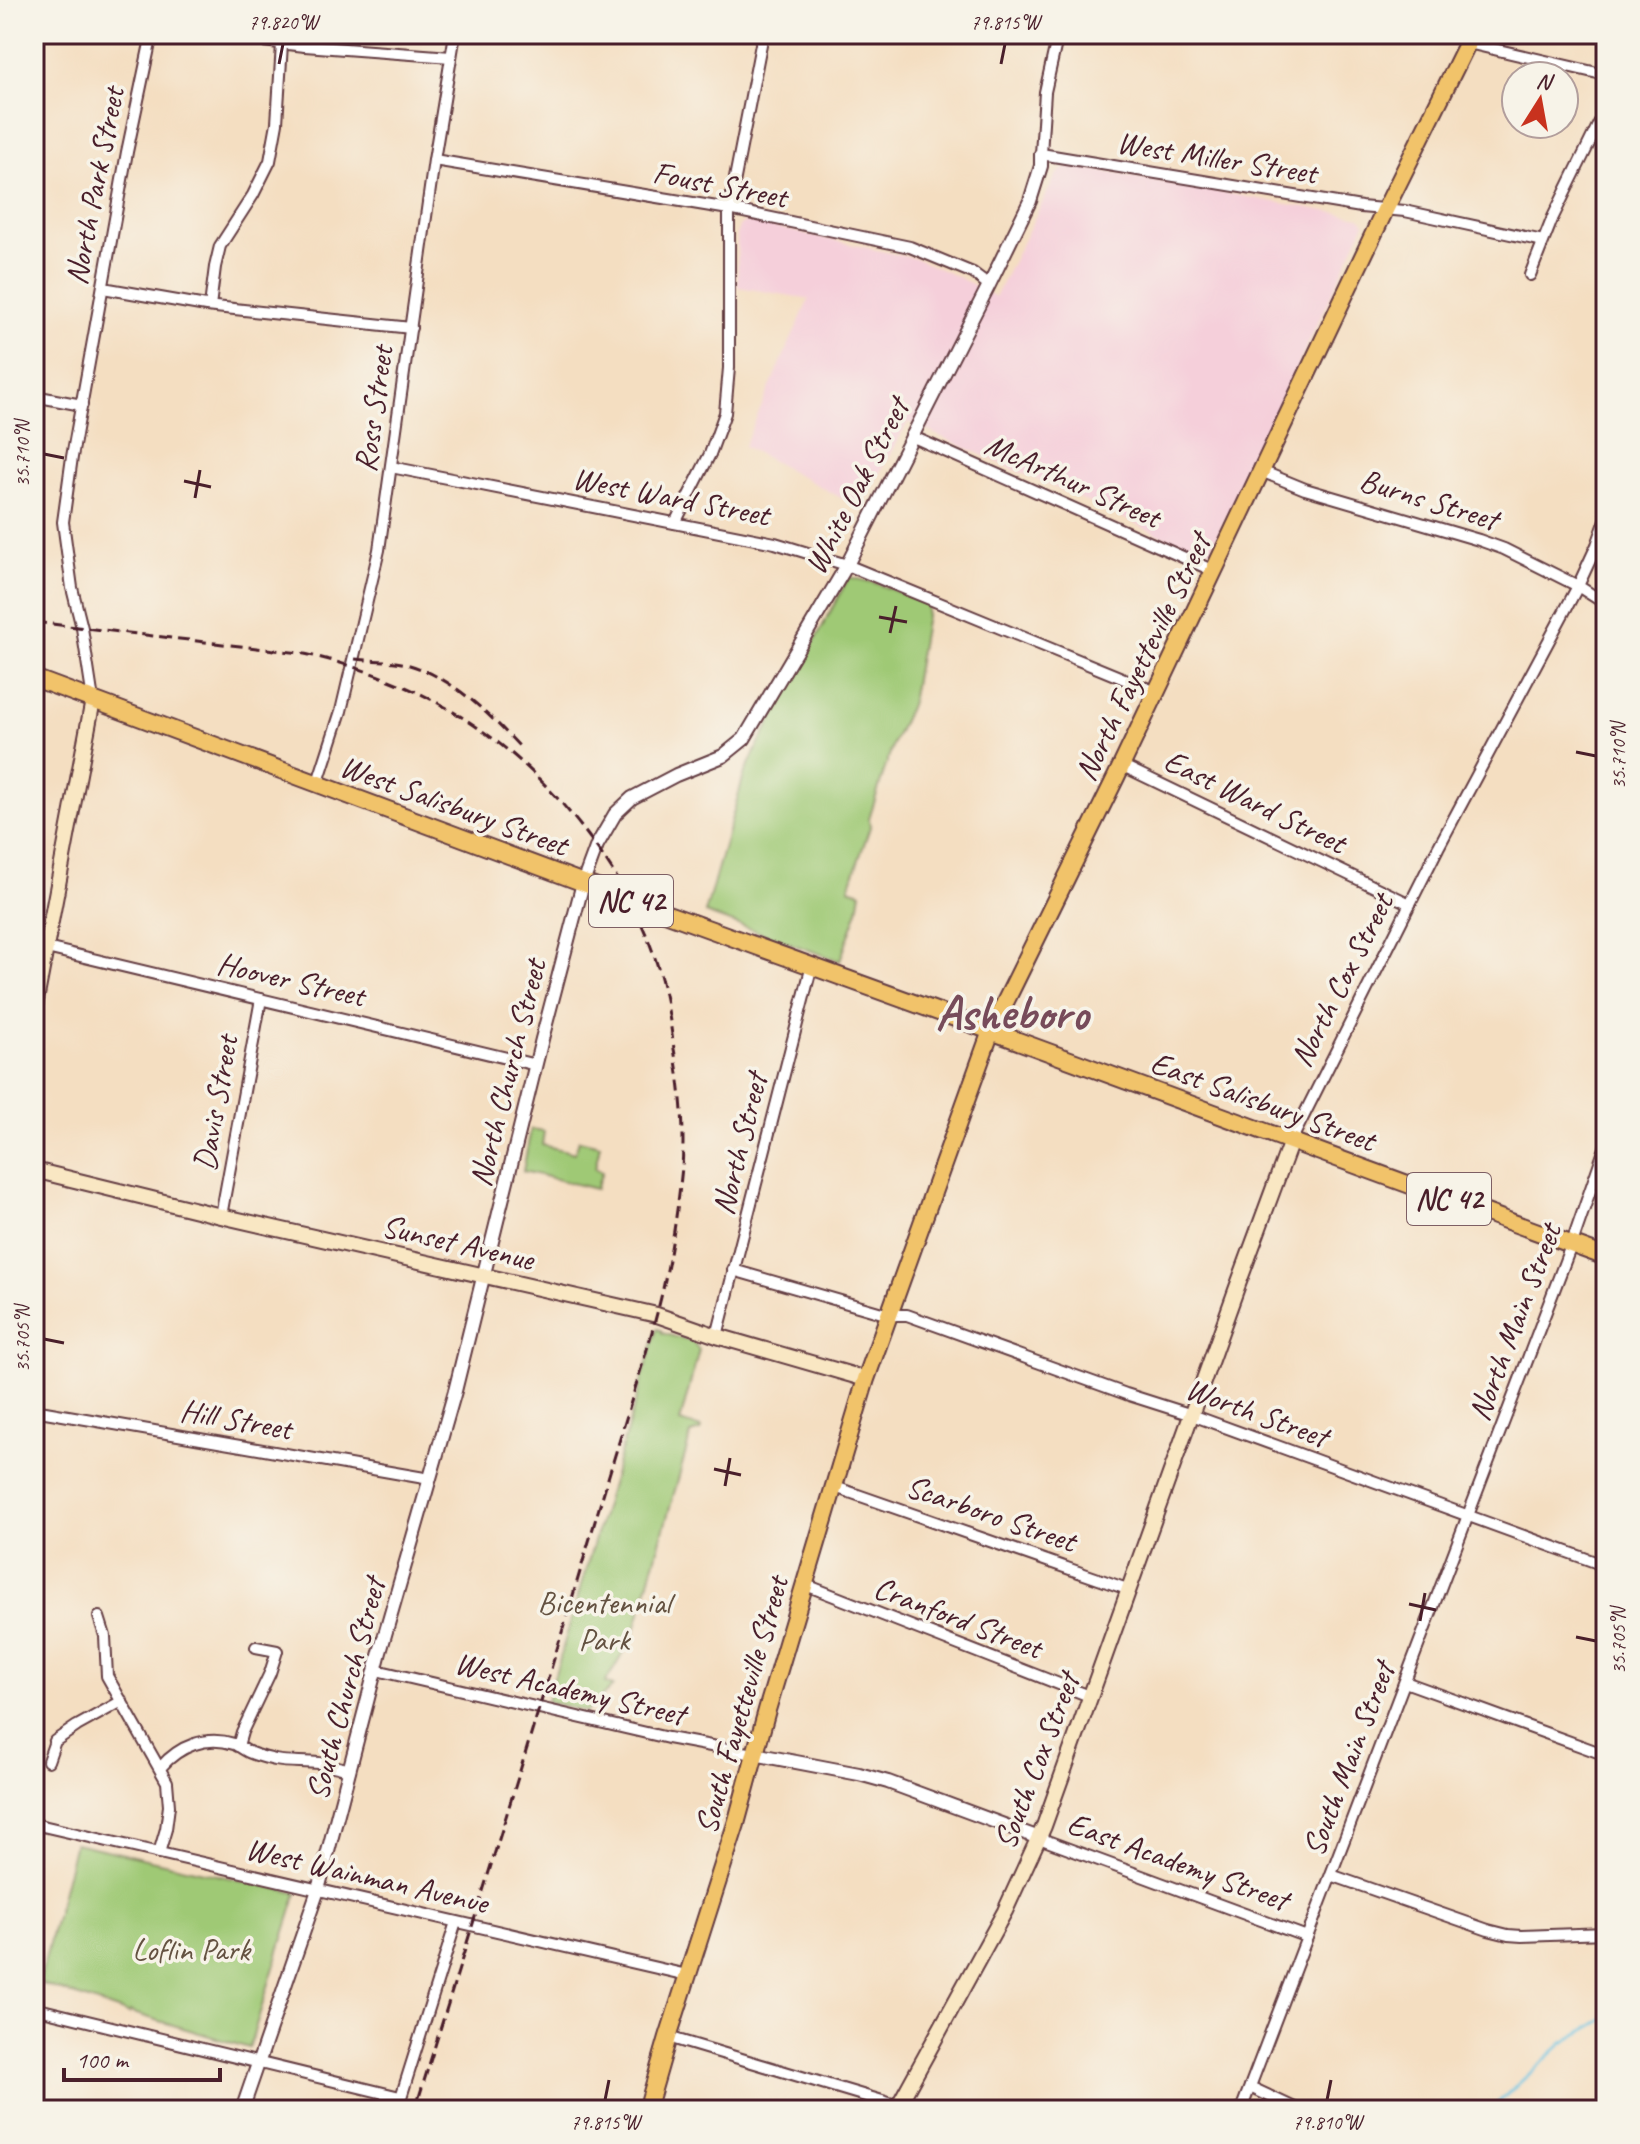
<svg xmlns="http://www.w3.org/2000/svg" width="1640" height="2144" font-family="Caveat,sans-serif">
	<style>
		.built { fill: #f5cfda }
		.green { fill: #9fc975; stroke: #747450; stroke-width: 2 }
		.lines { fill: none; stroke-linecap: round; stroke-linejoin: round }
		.stream { stroke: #61bfdf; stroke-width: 3 }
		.minor-casing { stroke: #643c42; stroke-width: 14 }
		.tertiary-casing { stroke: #643c42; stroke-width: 16 }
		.secondary-casing { stroke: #643c42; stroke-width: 18 }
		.primary-casing { stroke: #643c42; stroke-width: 20 }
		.minor { stroke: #fff; stroke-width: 10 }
		.tertiary { stroke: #fff; stroke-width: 12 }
		.secondary { stroke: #f9e7c3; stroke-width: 14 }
		.primary { stroke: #f1c36a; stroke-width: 16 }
		.rail { stroke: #4a1f2b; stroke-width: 3; stroke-dasharray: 12 6; stroke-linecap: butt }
		.ticks { fill: none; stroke: #4a1f2b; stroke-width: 3 }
		.labels { text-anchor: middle; stroke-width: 7; stroke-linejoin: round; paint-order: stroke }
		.shield { fill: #f7f3e8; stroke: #7e5f64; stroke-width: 2 }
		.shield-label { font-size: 30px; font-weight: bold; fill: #4a1f2b }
		.street-label { font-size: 32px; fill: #4a1f2b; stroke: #f7f3e8 }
		.park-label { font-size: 32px; fill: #645241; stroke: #f7f3e8 }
		.town-label { font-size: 48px; font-weight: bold; fill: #774b5a; stroke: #f7f3e8 }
		.neatline { fill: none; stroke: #4a1f2b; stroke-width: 3 }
		.ticks-label { font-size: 20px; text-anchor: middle; fill: #4a1f2b }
	</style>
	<rect width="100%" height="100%" fill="#f7f3e8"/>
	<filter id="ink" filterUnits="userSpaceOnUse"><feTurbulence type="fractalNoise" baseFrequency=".0125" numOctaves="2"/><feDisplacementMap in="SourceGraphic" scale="16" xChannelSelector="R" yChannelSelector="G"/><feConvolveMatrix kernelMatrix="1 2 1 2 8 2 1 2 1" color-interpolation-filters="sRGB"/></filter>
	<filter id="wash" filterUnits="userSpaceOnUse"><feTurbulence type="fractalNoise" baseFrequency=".006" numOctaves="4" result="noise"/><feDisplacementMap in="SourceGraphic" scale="32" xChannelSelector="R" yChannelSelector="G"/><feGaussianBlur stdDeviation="1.8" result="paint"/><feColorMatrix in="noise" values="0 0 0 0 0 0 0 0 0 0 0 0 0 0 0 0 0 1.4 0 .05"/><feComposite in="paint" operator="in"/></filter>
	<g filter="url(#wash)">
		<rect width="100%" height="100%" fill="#f4dec1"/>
		<polygon class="built" points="1071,167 1084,168 1360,217 1365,223 1211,550 1196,551 908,422 860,508 744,446 809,299 738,287 737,233 739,226 744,222 752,222 917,259 960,278 995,297 1056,175 1063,169"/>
		<g class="green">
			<polygon points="849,577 875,583 928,604 911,703 893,743 869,819 870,827 849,888 861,892 858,910 840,961 705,913 744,775 757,748"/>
			<polygon points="531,1129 544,1131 542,1145 575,1153 579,1140 600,1145 595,1168 602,1172 596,1189 523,1171"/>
			<polygon points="657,1329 661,1330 662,1333 693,1342 699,1350 680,1422 701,1428 700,1431 691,1434 633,1637 605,1683 613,1686 586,1712 547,1701"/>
			<polygon points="75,1843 297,1893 249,2048 130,2012 129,2014 39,1983"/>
		</g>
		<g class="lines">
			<polyline class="stream" points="1490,2110 1563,2043 1606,2018"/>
		</g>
	</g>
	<g filter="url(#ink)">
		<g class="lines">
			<defs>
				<g id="minor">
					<polyline points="201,34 305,46 451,57"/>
					<polyline points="1058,34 1045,92 1041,154 1361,207 1405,211 1543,241"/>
					<polyline points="1468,43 1606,75"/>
					<polyline points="305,46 309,34"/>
					<polyline points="434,160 729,209 910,247 973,273 989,285"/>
					<polyline points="1530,275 1553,217 1606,109"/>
					<polyline points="103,288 206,306 411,328"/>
					<polyline points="210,306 215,267 220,246 253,195 270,161 277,123 282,44"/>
					<polyline points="34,396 82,405"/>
					<polyline points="911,436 1214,571"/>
					<polyline points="391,467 775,543 847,565 1156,692"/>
					<polyline points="1261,471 1305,489 1479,540 1504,549 1578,586 1438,848 1291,1141"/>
					<polyline points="1606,520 1597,545 1578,586 1606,604"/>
					<polyline points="675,523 710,454 725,413 729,368 729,209 763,34"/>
					<polyline points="93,700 82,628 72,588 63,522 72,457 127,152 152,34"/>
					<polyline points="1121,765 1410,904"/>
					<polyline points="317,785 341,711 379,550 434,160 455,34"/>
					<polyline points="34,945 536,1065"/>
					<polyline points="221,1216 261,999"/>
					<polyline points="733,1270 889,1315 907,1315 1126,1394 1192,1415 1606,1566"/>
					<polyline points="717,1336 812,965"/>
					<polyline points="34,1410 430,1479"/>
					<polyline points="835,1487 1130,1590"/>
					<polyline points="806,1585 1092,1697"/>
					<polyline points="99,1617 105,1636 107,1676 167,1782 169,1806 166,1829 159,1853"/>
					<polyline points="376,1670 668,1738 754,1754"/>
					<polyline points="1405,1682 1606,1755"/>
					<polyline points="238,1746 242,1732 270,1673 277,1651 256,1647"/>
					<polyline points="48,1761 55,1741 77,1726 122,1701"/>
					<path d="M161,1767C179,1746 206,1735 234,1744C240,1746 245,1751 251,1753C258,1756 267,1758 275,1760C290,1763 304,1761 319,1763C329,1765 339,1767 350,1770"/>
					<polyline points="34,1824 687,1975"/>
					<polyline points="1039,1838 1307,1937"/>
					<polyline points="1331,1875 1488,1930 1508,1935 1522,1936 1606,1933"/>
					<polyline points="34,2008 400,2097"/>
					<polyline points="668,2037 899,2106"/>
					<polyline points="1250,2087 1299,2110"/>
					<polyline points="397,2110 456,1922"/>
					<polyline points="1241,2110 1572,1243 1606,1145"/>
				</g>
				<g id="tertiary">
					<polyline points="754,1754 859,1774 888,1782 1039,1838"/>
					<polyline points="242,2110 318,1890 380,1652 455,1391 542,1039 583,883 597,845 615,814 632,798 676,775 723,756 744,739 847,565 989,285 1030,201 1041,166 1041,154"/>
				</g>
				<g id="secondary">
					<polyline points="34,1011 93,700"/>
					<polyline points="34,1170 221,1216 657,1315 717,1336 866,1379"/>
					<polyline points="896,2110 1005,1911 1044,1826 1236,1290 1291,1141"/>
				</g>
				<g id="primary">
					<polyline points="34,678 640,904 991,1031 1606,1257"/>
					<polyline points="647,2110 668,2037 736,1824 767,1710 866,1379 991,1031 1116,777 1385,210 1472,34"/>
				</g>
			</defs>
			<use href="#minor" class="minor-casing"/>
			<use href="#tertiary" class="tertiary-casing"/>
			<use href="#secondary" class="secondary-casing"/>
			<use href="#primary" class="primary-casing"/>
			<use href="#minor" class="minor"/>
			<use href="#tertiary" class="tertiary"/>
			<use href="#secondary" class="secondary"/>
			<use href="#primary" class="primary"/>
			<g class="rail">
				<path d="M34,622L300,653C409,676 499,727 570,813C606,856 637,905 655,958C665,987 670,1019 674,1049C681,1088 685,1128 682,1167C677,1217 669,1269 656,1317C647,1352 635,1387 625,1422C606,1485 587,1547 569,1609C519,1776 467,1943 415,2110"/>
				<path d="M355,659C371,661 390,660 406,664C453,677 489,714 522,749"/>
			</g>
		</g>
	</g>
	<path class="ticks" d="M279,64L283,44M1001,64L1005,44M44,454L64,458M184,481L211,487M195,498L200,470M879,617L907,622M890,633L896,606M1576,752L1596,756M44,1339L64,1343M714,1469L741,1475M725,1486L730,1458M1409,1604L1436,1610M1420,1621L1425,1593M1576,1637L1596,1641M605,2100L609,2080M1327,2100L1331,2080"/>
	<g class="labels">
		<g class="shield">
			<rect x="589" y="875" width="84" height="52" rx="6"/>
			<rect x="1407" y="1173" width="84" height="52" rx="6"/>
		</g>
		<g class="shield-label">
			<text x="631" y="911">NC 42</text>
			<text x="1449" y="1209">NC 42</text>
		</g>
		<g class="street-label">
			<text transform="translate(1217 157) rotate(9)" y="11">West Miller Street</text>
			<text transform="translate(720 184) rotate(11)" y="11">Foust Street</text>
			<text transform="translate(94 186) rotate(-79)" y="11">North Park Street</text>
			<text transform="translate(373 409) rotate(-82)" y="11">Ross Street</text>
			<text transform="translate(1073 480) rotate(24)" y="11">McArthur Street</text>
			<text transform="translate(856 486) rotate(-63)" y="11">White Oak Street</text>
			<text transform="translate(671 496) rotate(11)" y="11">West Ward Street</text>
			<text transform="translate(1429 499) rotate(17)" y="11">Burns Street</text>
			<text transform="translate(1142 657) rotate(-64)" y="11">North Fayetteville Street</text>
			<text transform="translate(1255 801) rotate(26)" y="11">East Ward Street</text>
			<text transform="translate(454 805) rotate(20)" y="11">West Salisbury Street</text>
			<text transform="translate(291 979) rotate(13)" y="11">Hoover Street</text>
			<text transform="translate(1341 980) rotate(-63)" y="11">North Cox Street</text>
			<text transform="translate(507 1073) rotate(-76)" y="11">North Church Street</text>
			<text transform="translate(1263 1101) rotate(20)" y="11">East Salisbury Street</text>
			<text transform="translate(215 1103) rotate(-80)" y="11">Davis Street</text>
			<text transform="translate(739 1144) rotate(-76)" y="11">North Street</text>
			<text transform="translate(458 1242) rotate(13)" y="11">Sunset Avenue</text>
			<text transform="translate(1514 1322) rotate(-69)" y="11">North Main Street</text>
			<text transform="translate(1257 1412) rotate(20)" y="11">Worth Street</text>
			<text transform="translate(236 1419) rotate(10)" y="11">Hill Street</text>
			<text transform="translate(991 1513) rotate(19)" y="11">Scarboro Street</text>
			<text transform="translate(958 1617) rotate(21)" y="11">Cranford Street</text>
			<text transform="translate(570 1688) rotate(13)" y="11">West Academy Street</text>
			<text transform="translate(345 1689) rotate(-75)" y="11">South Church Street</text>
			<text transform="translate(741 1705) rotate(-74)" y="11">South Fayetteville Street</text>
			<text transform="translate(1348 1759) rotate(-69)" y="11">South Main Street</text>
			<text transform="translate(1036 1761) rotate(-69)" y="11">South Cox Street</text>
			<text transform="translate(1178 1861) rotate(20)" y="11">East Academy Street</text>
			<text transform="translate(367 1875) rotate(13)" y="11">West Wainman Avenue</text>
		</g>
		<g class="park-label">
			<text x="604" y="1613">Bicentennial<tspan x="604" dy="37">Park</tspan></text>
			<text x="191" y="1960">Loflin Park</text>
		</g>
		<g class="town-label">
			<text x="1012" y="1029">Asheboro</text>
		</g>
	</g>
	<rect width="1640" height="2144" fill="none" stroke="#f7f3e8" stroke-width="88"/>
	<g transform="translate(1540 100) rotate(11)"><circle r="38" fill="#f7f3e8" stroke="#b29e9c" stroke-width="2"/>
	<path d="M0-6L14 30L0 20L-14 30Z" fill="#c8321e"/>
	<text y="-12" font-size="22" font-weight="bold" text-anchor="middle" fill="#4a1f2b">N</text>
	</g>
	<path d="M64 2068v12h156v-12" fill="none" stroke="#4a1f2b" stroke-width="4"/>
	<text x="76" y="2068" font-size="24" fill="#4a1f2b" stroke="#f7f3e8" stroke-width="6" paint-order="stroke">100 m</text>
	<rect x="44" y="44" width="1552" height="2056" class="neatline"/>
	<g class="ticks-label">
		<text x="283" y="29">79.820°W</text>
		<text x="1005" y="29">79.815°W</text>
		<text transform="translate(22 454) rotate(-90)" y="7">35.710°N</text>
		<text transform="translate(1618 756) rotate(-90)" y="7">35.710°N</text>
		<text transform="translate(22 1339) rotate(-90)" y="7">35.705°N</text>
		<text transform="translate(1618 1641) rotate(-90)" y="7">35.705°N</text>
		<text x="605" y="2129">79.815°W</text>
		<text x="1327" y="2129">79.810°W</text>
	</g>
</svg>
